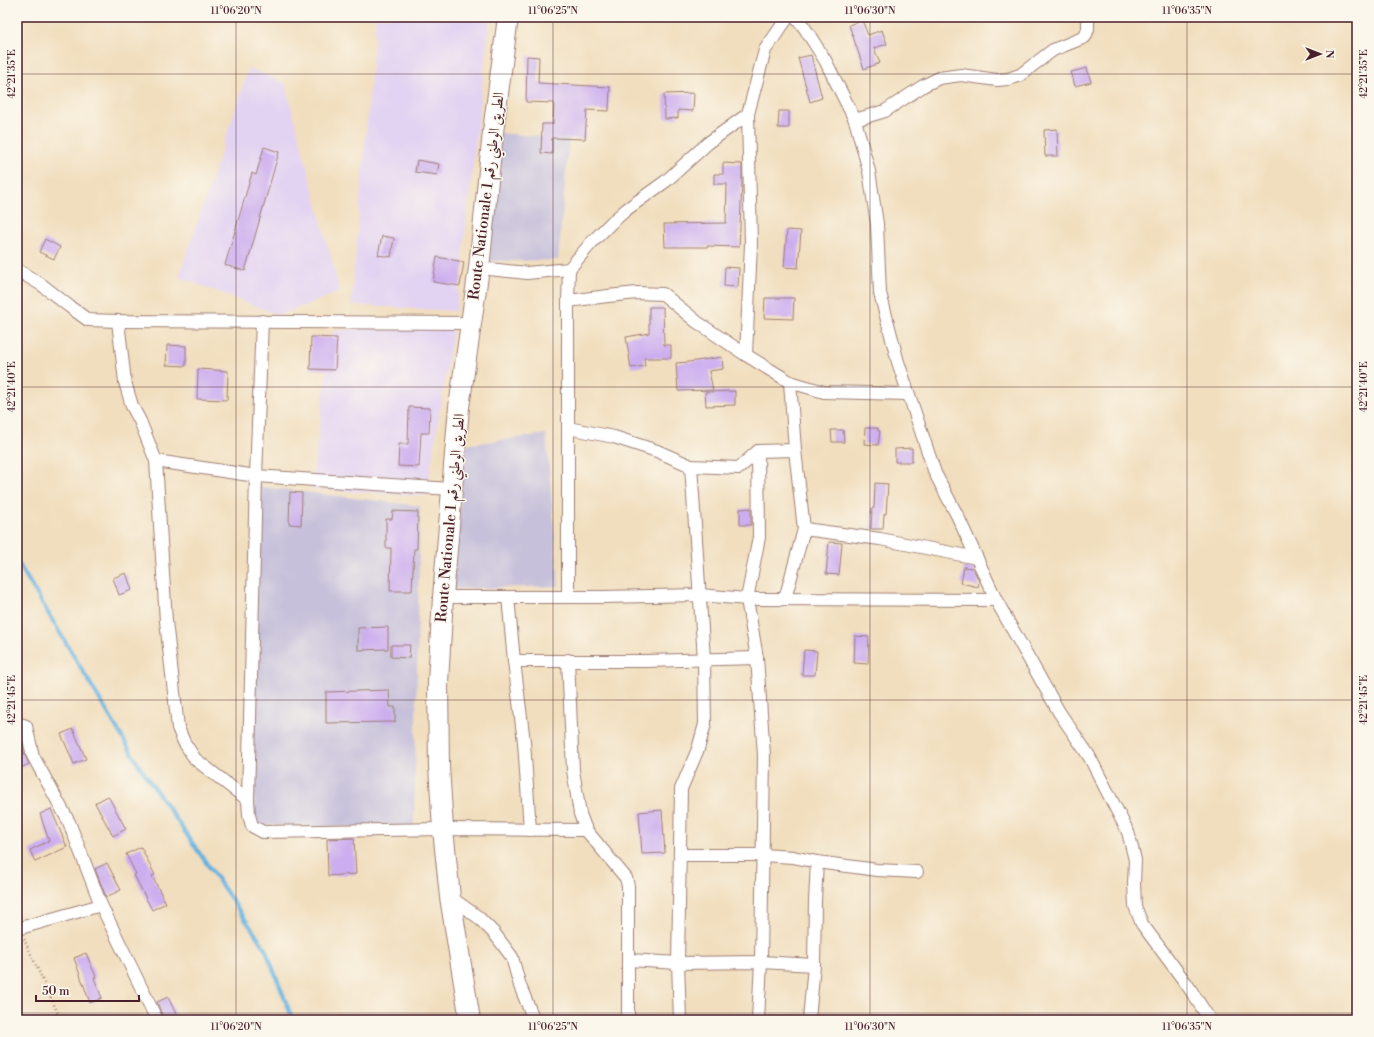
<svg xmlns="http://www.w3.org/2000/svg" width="1374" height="1037" font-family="'Libre Bodoni',Amiri,serif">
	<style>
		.built { fill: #e3d3f2 }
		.industrial { fill: #c6c0da }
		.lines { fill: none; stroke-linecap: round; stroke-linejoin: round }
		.stream { stroke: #65b2df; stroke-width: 4 }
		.building { fill: #ccadef }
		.minor-casing { stroke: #9e7e74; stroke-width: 14 }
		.trunk-casing { stroke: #9e7e74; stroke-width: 22 }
		.path { stroke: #9e7e74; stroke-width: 2.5; stroke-dasharray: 1 3; stroke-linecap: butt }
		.minor { stroke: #fff; stroke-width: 12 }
		.trunk { stroke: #fff; stroke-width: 20 }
		.ticks { fill: none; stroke: #4a1f2b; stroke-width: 1; stroke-opacity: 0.45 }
		.labels { text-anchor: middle; stroke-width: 3; stroke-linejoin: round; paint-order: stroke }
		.street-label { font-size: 15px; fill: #4a1f2b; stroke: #fbf7ec }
		.neatline { fill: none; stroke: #4a1f2b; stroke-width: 1.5 }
		.ticks-label { font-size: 10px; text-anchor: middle; fill: #4a1f2b }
	</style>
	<rect width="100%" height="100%" fill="#fbf7ec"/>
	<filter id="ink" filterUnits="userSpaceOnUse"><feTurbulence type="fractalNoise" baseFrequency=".025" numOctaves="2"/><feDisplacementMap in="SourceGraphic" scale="8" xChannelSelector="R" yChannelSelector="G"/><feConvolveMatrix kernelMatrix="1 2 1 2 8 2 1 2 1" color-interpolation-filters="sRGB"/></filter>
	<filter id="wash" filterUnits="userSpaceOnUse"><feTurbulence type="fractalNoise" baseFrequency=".012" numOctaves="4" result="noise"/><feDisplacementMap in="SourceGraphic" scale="16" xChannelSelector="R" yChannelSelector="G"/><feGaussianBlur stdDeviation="0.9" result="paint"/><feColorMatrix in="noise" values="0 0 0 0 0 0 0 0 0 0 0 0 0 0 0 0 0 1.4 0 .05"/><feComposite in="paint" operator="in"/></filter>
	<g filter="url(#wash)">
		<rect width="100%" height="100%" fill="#f1debe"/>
		<g class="built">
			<polygon points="376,17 490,17 456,311 351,305"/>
			<polygon points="249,68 285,83 340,292 279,315 179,277"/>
			<polygon points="444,323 453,330 426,496 311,489 332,332 371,326"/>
		</g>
		<g class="industrial">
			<polygon points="500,133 569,139 558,260 489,261"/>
			<polygon points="546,434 559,586 453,589 465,445"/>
			<polygon points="255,486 420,506 414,829 255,825 250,649"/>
		</g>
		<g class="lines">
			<polyline class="stream" points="17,561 140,767 265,948 293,1020"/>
		</g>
		<g id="blocks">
			<g class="building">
				<polygon points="862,20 868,35 882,30 887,44 874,48 880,63 864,69 849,25"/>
				<polygon points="811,55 822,98 810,102 798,58"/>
				<polygon points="527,56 539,57 538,83 610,87 609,111 587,110 585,139 552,138 552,154 541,153 542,124 553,124 554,103 526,102"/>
				<polygon points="1087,68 1091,82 1075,86 1071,72"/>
				<polygon points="694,93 693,111 678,110 678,118 665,119 664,94"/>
				<polygon points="779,111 789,111 789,128 778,128"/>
				<polygon points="1057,129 1058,156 1045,156 1044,130"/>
				<polygon points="264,147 279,152 245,271 225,265 252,173 256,175"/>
				<polygon points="417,160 439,164 437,175 415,172"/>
				<polygon points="723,163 742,164 742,184 739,247 707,246 707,247 665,247 664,224 726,223 727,184 714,184 714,174 723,174"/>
				<polygon points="787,230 801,231 798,268 784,267"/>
				<polygon points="382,236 394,238 391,257 378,255"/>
				<polygon points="45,239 60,247 54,259 39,252"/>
				<polygon points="437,257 464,262 460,286 433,282"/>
				<polygon points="725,267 739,268 738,287 724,286"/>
				<polygon points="765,298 794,298 793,319 764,318"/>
				<polygon points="649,307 663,307 664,345 671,345 671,358 644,358 645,366 631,368 626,337 649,333"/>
				<polygon points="311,337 337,338 335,370 310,369"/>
				<polygon points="167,345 186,346 186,366 166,365"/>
				<polygon points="722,357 723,369 709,371 713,390 678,391 676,363 689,362"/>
				<polygon points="198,369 228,371 227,400 197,399"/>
				<polygon points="735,391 735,405 706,406 705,392"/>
				<polygon points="409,407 430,408 429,433 421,433 419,467 398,466 399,444 408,444"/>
				<polygon points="865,428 878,428 878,431 880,431 878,445 864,444"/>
				<polygon points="831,430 843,430 844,442 832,442"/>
				<polygon points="912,448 912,462 895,462 895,449"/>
				<polygon points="875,483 888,484 886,514 884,514 883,529 871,529 872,508 874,508"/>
				<polygon points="290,492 302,493 301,525 289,524"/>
				<polygon points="751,508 751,525 740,525 740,509"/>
				<polygon points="393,511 418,512 417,549 414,549 412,591 390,591 391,548 386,548 386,519 392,519"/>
				<polygon points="829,542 842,543 839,575 826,574"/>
				<polygon points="964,567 973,568 979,581 978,587 961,583"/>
				<polygon points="126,573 132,590 119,595 113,578"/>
				<polygon points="388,627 388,649 358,650 358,628"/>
				<polygon points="855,636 869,637 868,664 854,663"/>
				<polygon points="391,645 410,645 409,658 391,657"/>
				<polygon points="804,650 817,651 815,675 802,675"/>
				<polygon points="389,690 390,707 395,707 395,722 326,723 326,692"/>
				<polygon points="73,729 86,759 74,764 61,734"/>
				<polygon points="17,736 29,764 17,770"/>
				<polygon points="108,796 126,829 113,836 95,803"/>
				<polygon points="51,809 67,847 35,862 30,850 49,841 40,814"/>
				<polygon points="662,810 665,853 642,854 639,812"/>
				<polygon points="354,838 356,874 328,876 327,839"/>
				<polygon points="141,847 155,875 152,876 166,903 152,910 134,875 136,874 126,854"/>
				<polygon points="107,863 121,890 106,897 95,869"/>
				<polygon points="86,953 96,977 94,978 102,998 90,1003 74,958"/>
				<polygon points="168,997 175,1012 179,1020 164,1020 157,1002"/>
			</g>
		</g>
	</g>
	<g filter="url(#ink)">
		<use href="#blocks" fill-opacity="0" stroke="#9e7e74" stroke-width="1"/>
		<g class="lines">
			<defs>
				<g id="minor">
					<polyline points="795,17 804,27 825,60 855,120 869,171 877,224 880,293 898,362 935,473 958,517 996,600 1059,712 1089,756 1128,832 1135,860 1134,883 1135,906 1142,924 1188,986 1210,1020"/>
					<polyline points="855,120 885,111 923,86 939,78 961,75 997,80 1008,79 1020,75 1053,50 1085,37 1088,29 1088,17"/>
					<polyline points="479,268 527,273 569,269 592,242 611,223 627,209 666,181 708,143 748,114 765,50 788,17"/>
					<polyline points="17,270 42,285 70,307 88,320 118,321 472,323"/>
					<polyline points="568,301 608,296 637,293 663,294 697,322 746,355 790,382 824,392 908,394"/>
					<polyline points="118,321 125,382 132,406 140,421 156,461 166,621 178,728 184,742 195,759 248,800"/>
					<polyline points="262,321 256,476 248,800 249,815 252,826 263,832 443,829 586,830"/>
					<polyline points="746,355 751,244 748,114"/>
					<polyline points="568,428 614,437 657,451 691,466 739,468 758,451 795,450"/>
					<polyline points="758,451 759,537 747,599 757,658 764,755 761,962 758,1020"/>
					<polyline points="156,461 256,476 451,489"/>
					<polyline points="804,529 880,539 977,558"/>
					<polyline points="443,597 602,597 700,595 747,599 996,600"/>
					<polyline points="508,597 514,661 524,742 530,830"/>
					<polyline points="568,597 568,301 569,269"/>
					<polyline points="785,599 804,529 795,450 790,382"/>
					<polyline points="568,660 573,770 580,814 586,830 626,878 628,886 628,1020"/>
					<polyline points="514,661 646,661 757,658"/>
					<polyline points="17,723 26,726 33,756 69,822 101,905 157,1020"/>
					<polyline points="680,855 762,855 793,857 817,862 877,870 917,872"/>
					<polyline points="450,897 478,917 494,933 512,957 520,986 534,1020"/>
					<polyline points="17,929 101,905"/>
					<polyline points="629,960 678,963 761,962 814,965"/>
					<polyline points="680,1020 678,963 681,789 698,749 705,724 704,659 691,466"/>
					<polyline points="809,1020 814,965 815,901 817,862"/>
				</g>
				<polyline id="trunk" points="470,1020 450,897 443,829 439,766 438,682 443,597 459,407 479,268 493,132 508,17"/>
			</defs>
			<use href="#minor" class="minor-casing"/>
			<use href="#trunk" class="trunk-casing"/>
			<polyline class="path" points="24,939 61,1020"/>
			<use href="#minor" class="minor"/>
			<use href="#trunk" class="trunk"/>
		</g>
	</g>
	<path class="ticks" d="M236,17V1020M553,17V1020M870,17V1020M1187,17V1020M17,74H1357M17,387H1357M17,700H1357M17,1013H1357"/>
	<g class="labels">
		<g class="street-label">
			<text transform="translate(486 196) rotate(-83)" y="5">Route Nationale الطريق الوطني رقم 1</text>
			<text transform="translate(450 518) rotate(-85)" y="5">Route Nationale الطريق الوطني رقم 1</text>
		</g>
	</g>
	<rect width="1374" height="1037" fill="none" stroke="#fbf7ec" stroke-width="44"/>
	<g transform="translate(1320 54) rotate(90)" stroke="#fbf7ec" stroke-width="3" paint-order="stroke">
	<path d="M0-3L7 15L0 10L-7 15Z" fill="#4a1f2b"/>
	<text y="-6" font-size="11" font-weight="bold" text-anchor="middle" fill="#4a1f2b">N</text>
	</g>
	<path d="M36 995v6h103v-6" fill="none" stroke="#4a1f2b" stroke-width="2"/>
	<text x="42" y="995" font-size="12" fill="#4a1f2b" stroke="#fbf7ec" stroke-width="3" paint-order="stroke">50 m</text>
	<rect x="22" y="22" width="1330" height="993" class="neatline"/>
	<g class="ticks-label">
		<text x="236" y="14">11°06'20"N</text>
		<text x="553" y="14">11°06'25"N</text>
		<text x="870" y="14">11°06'30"N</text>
		<text x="1187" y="14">11°06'35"N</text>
		<text transform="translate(1363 74) rotate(-90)" y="4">42°21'35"E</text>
		<text transform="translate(11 74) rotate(-90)" y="4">42°21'35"E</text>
		<text transform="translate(1363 387) rotate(-90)" y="4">42°21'40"E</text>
		<text transform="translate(11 387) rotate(-90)" y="4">42°21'40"E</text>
		<text transform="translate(1363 700) rotate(-90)" y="4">42°21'45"E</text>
		<text transform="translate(11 700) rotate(-90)" y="4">42°21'45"E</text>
		<text x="236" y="1030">11°06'20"N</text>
		<text x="553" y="1030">11°06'25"N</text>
		<text x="870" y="1030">11°06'30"N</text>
		<text x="1187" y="1030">11°06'35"N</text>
	</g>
</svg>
